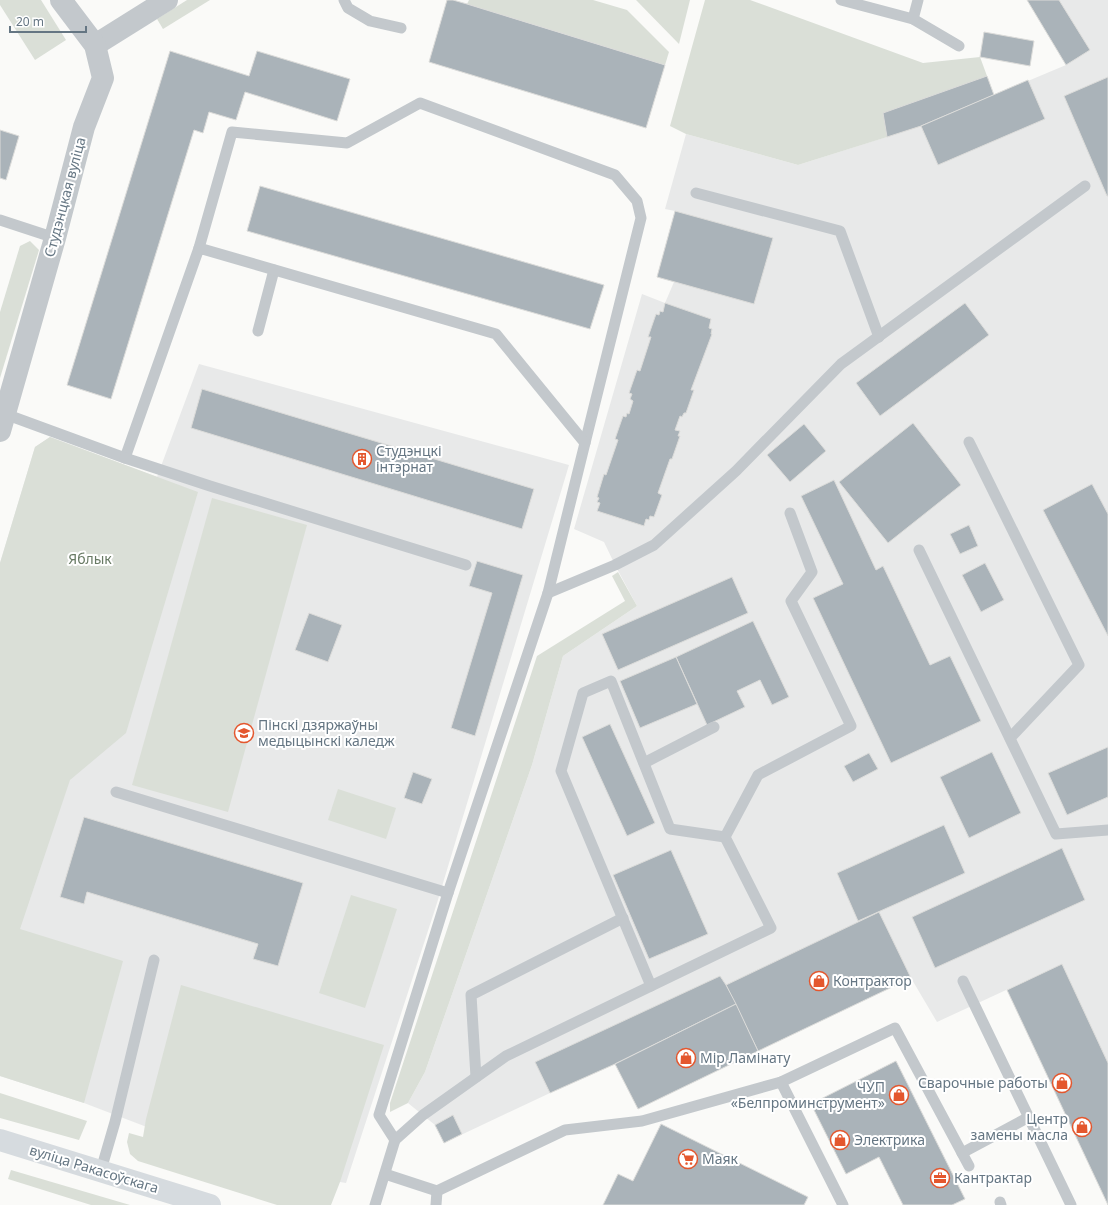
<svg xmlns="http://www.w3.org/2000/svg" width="1108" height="1205" font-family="'Noto Sans',sans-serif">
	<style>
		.built { fill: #e8e9e9 }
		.green { fill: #dadfd7 }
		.building { fill: #aab3b9; stroke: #dcdcda }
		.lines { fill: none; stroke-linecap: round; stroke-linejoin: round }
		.lane { stroke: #c3c8cc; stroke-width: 11 }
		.street { stroke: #c3c8cc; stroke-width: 22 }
		.secondary { stroke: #d6dbdf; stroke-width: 22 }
		.labels { text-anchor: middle; stroke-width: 4; stroke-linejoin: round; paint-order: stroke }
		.street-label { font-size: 14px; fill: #657683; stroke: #fff }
		.poi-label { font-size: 14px; fill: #657683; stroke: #fff; text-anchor: start }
		.park-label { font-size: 14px; fill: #687a64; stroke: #fff }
	</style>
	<rect width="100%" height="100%" fill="#fafaf8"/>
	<g class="built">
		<polygon points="1059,0 1108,0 1108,1063 1062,964 937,1022 911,978 879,912 727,985 615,1064 550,1093 444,1143 435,1125 408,1103 425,1072 532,765 563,656 637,606 615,565 604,542 574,529 642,294 665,303 674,282 657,277 675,211 665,209 686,134 798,165 921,126 1066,65 1090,50"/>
		<polygon points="199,364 569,465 437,903 346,1183 340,1182 152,1129 84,1103 0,1076 0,563 35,447 50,437 157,477"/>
	</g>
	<g class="green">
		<polygon points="0,0 41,0 66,40 35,60 0,5"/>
		<polygon points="187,0 210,0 163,29 157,19"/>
		<polygon points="469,0 593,0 627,10 669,52 665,65 467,4"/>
		<polygon points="636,0 690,0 679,44"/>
		<polygon points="705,0 750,0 923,63 980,57 987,76 887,137 798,165 686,134 670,126"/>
		<polygon points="30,241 39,250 0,378 0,312 20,246"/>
		<polygon points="50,437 198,492 126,733 70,780 20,929 123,961 84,1103 0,1076 0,563 35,447"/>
		<polygon points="212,498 307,525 228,812 132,785"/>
		<polygon points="618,572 637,606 563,656 532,765 425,1072 408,1103 390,1112 390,1103 537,656 625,601 612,576"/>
		<polygon points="338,789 396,808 386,839 328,820"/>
		<polygon points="351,895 397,909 365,1008 319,993"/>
		<polygon points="181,985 384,1045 340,1182 331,1205 277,1205 138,1161 130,1154 127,1142 129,1133 143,1137 146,1119"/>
		<polygon points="0,1093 87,1121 79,1140 0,1118"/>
		<polygon points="11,1170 130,1205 91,1205 8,1179"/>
	</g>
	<g class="building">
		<polygon points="447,0 453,0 467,4 665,65 646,128 429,62"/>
		<polygon points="1027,0 1059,0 1090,50 1066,65"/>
		<polygon points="984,32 1034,41 1030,66 980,57"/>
		<polygon points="170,51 249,76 257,51 350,79 337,121 245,92 236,120 209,112 203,133 194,130 111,399 67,385"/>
		<polygon points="987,76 994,95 921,126 887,137 883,113"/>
		<polygon points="1108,77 1108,196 1107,196 1064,96"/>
		<polygon points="1028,80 1045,119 938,165 921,126"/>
		<polygon points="0,130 19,136 6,180 0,178"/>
		<polygon points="260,186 604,285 590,329 247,231"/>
		<polygon points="675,211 773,238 754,304 657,277"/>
		<polygon points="665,303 711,319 709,328 712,329 711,334 712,334 691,390 694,390 686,413 684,413 682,417 680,416 675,430 680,431 678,436 680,436 672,459 670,459 658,493 662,495 654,517 650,516 649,520 646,519 644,526 597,511 600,503 597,502 599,498 597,497 604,474 606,475 618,440 615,439 623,416 626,417 627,413 629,414 633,401 630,399 632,394 629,393 637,370 640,371 651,337 648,337 656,314 659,315 660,311 663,312"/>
		<polygon points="965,303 989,335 880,416 856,383"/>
		<polygon points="202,389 534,489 522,529 191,428"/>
		<polygon points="913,423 961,485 888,543 839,482"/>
		<polygon points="804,424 826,451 790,482 767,455"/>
		<polygon points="834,480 876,570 883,566 930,665 950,656 981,721 891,763 813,598 843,584 801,496"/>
		<polygon points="1092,484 1108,514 1108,636 1043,510"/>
		<polygon points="969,525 978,546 960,554 950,534"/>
		<polygon points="477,561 523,575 475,736 451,728 492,593 469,586"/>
		<polygon points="985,563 1004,600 981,612 962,575"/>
		<polygon points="732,577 748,613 618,670 602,634"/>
		<polygon points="309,613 342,625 328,662 295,650"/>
		<polygon points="753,621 789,697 772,705 760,680 737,691 745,707 707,725 676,657"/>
		<polygon points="676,657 697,704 640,728 620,681"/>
		<polygon points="610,724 655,823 627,836 582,737"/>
		<polygon points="1108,747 1108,797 1067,815 1048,773"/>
		<polygon points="992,752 1021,813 969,838 940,777"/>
		<polygon points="869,753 878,769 853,782 844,766"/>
		<polygon points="413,772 432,779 422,804 404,798"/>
		<polygon points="84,817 303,883 278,966 253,959 258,944 87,892 84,904 60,897"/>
		<polygon points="944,825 965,873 858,921 837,873"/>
		<polygon points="1062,848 1085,900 935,968 912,917"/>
		<polygon points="671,850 708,934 649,959 613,875"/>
		<polygon points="879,912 911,978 758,1051 726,985"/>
		<polygon points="1062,964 1108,1063 1108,1205 1007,990"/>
		<polygon points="720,976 726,985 736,1004 615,1064 550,1093 535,1062"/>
		<polygon points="736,1004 758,1051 638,1109 615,1064"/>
		<polygon points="896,1061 965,1199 952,1205 903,1205 879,1157 846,1174 811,1104"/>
		<polygon points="453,1115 462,1134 444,1143 435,1125"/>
		<polygon points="661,1124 808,1197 804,1205 603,1205 618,1174 633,1181"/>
	</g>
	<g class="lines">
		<g class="lane">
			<polyline points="344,0 348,8 370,21 401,28"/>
			<polyline points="841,0 913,19 959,46"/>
			<polyline points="913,19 918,0"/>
			<polyline points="696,193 840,231 879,337"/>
			<polyline points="0,220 55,238"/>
			<polyline points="199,248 232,132 347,143 420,103 615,175 637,201 641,218 585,443"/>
			<polyline points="258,331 274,270"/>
			<polyline points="5,414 125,458 199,248 496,334 585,443 548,593 448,893 379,1115 395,1140 375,1205"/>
			<polyline points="969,442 1079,665 1010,738"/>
			<polyline points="125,458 210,486 466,565"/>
			<polyline points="919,550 1056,834 1108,830"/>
			<polyline points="548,593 615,565 654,545 736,471 841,364 1085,186"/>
			<polyline points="644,763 714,727"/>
			<polyline points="116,792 448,893"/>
			<polyline points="963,981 1071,1205"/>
			<polyline points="651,986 561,771 583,693 611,681 670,829 725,837"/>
			<polyline points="476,1077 471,995 623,918"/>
			<polyline points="781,1082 843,1205"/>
			<polyline points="395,1140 423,1115 506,1056 771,928 725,837 758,775 851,726 791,601 812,572 790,513"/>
			<polyline points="962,1153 1029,1117"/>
			<polyline points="101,1170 115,1122 154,960"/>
			<polyline points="385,1174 437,1191 565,1130 642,1121 781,1082 895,1028 969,1166"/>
			<polyline points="1000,1202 1001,1205"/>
			<polyline points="436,1205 437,1191"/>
		</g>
		<g class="street">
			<polyline points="95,45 167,0"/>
			<polyline points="0,431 55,238 84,127 103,78 95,45 61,0"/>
		</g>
		<polyline class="secondary" points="0,1140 210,1205"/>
	</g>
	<defs>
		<symbol id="building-ring" viewBox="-11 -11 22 22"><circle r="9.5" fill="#fff" stroke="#e4572e" stroke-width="1.5"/><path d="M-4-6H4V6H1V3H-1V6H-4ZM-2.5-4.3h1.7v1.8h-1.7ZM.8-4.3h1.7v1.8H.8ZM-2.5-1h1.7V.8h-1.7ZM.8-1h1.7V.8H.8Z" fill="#e4572e"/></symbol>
		<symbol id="university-ring" viewBox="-11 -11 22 22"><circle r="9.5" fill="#fff" stroke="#e4572e" stroke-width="1.5"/><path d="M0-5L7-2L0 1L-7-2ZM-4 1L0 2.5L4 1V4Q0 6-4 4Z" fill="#e4572e"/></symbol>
		<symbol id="shop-ring" viewBox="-11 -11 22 22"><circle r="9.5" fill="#fff" stroke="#e4572e" stroke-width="1.5"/><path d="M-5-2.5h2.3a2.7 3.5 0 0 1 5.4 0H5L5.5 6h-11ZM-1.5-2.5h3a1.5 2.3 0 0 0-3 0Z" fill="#e4572e"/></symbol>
		<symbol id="supermarket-ring" viewBox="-11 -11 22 22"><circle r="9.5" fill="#fff" stroke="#e4572e" stroke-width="1.5"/><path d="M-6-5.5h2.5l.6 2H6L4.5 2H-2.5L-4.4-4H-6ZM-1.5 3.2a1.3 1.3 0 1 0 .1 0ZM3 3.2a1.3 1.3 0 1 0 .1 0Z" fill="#e4572e"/></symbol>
		<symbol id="office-ring" viewBox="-11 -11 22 22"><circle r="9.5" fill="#fff" stroke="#e4572e" stroke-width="1.5"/><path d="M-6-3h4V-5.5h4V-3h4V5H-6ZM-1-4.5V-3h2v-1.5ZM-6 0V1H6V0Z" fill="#e4572e"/></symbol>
	</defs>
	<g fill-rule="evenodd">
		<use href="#building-ring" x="351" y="448" width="22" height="22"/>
		<use href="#university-ring" x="233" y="722" width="22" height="22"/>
		<use href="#shop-ring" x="808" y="970" width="22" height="22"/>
		<use href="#shop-ring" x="675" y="1047" width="22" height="22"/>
		<use href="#shop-ring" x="1051" y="1072" width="22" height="22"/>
		<use href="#shop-ring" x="888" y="1084" width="22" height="22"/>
		<use href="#shop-ring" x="1071" y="1116" width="22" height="22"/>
		<use href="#shop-ring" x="829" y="1129" width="22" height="22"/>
		<use href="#supermarket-ring" x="677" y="1148" width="22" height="22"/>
		<use href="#office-ring" x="929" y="1167" width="22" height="22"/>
	</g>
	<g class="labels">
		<g class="street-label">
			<text transform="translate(65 197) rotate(-75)" y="5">Студэнцкая вуліца</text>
			<text transform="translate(94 1169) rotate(17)" y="5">вуліца Ракасоўскага</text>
		</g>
		<g class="poi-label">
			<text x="376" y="456">Студэнцкі<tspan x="376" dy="16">інтэрнат</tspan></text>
			<text x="258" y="730">Пінскі дзяржаўны<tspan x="258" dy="16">медыцынскі каледж</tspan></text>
			<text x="833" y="986">Контрактор</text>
			<text x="700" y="1063">Мір Ламінату</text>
			<text x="1048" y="1088" text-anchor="end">Сварочные работы</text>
			<text x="885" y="1092" text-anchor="end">ЧУП<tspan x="885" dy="16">«Белпроминструмент»</tspan></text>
			<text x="1068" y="1124" text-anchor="end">Центр<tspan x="1068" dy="16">замены масла</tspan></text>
			<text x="854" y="1145">Электрика</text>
			<text x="702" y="1164">Маяк</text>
			<text x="954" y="1183">Кантрактар</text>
		</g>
		<g class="park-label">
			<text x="90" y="564">Яблык</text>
		</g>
	</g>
	<path d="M10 26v6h76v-6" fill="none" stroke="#657683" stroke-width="2"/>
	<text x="16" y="26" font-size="12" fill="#657683" stroke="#ffffff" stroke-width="3" paint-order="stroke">20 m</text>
</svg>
